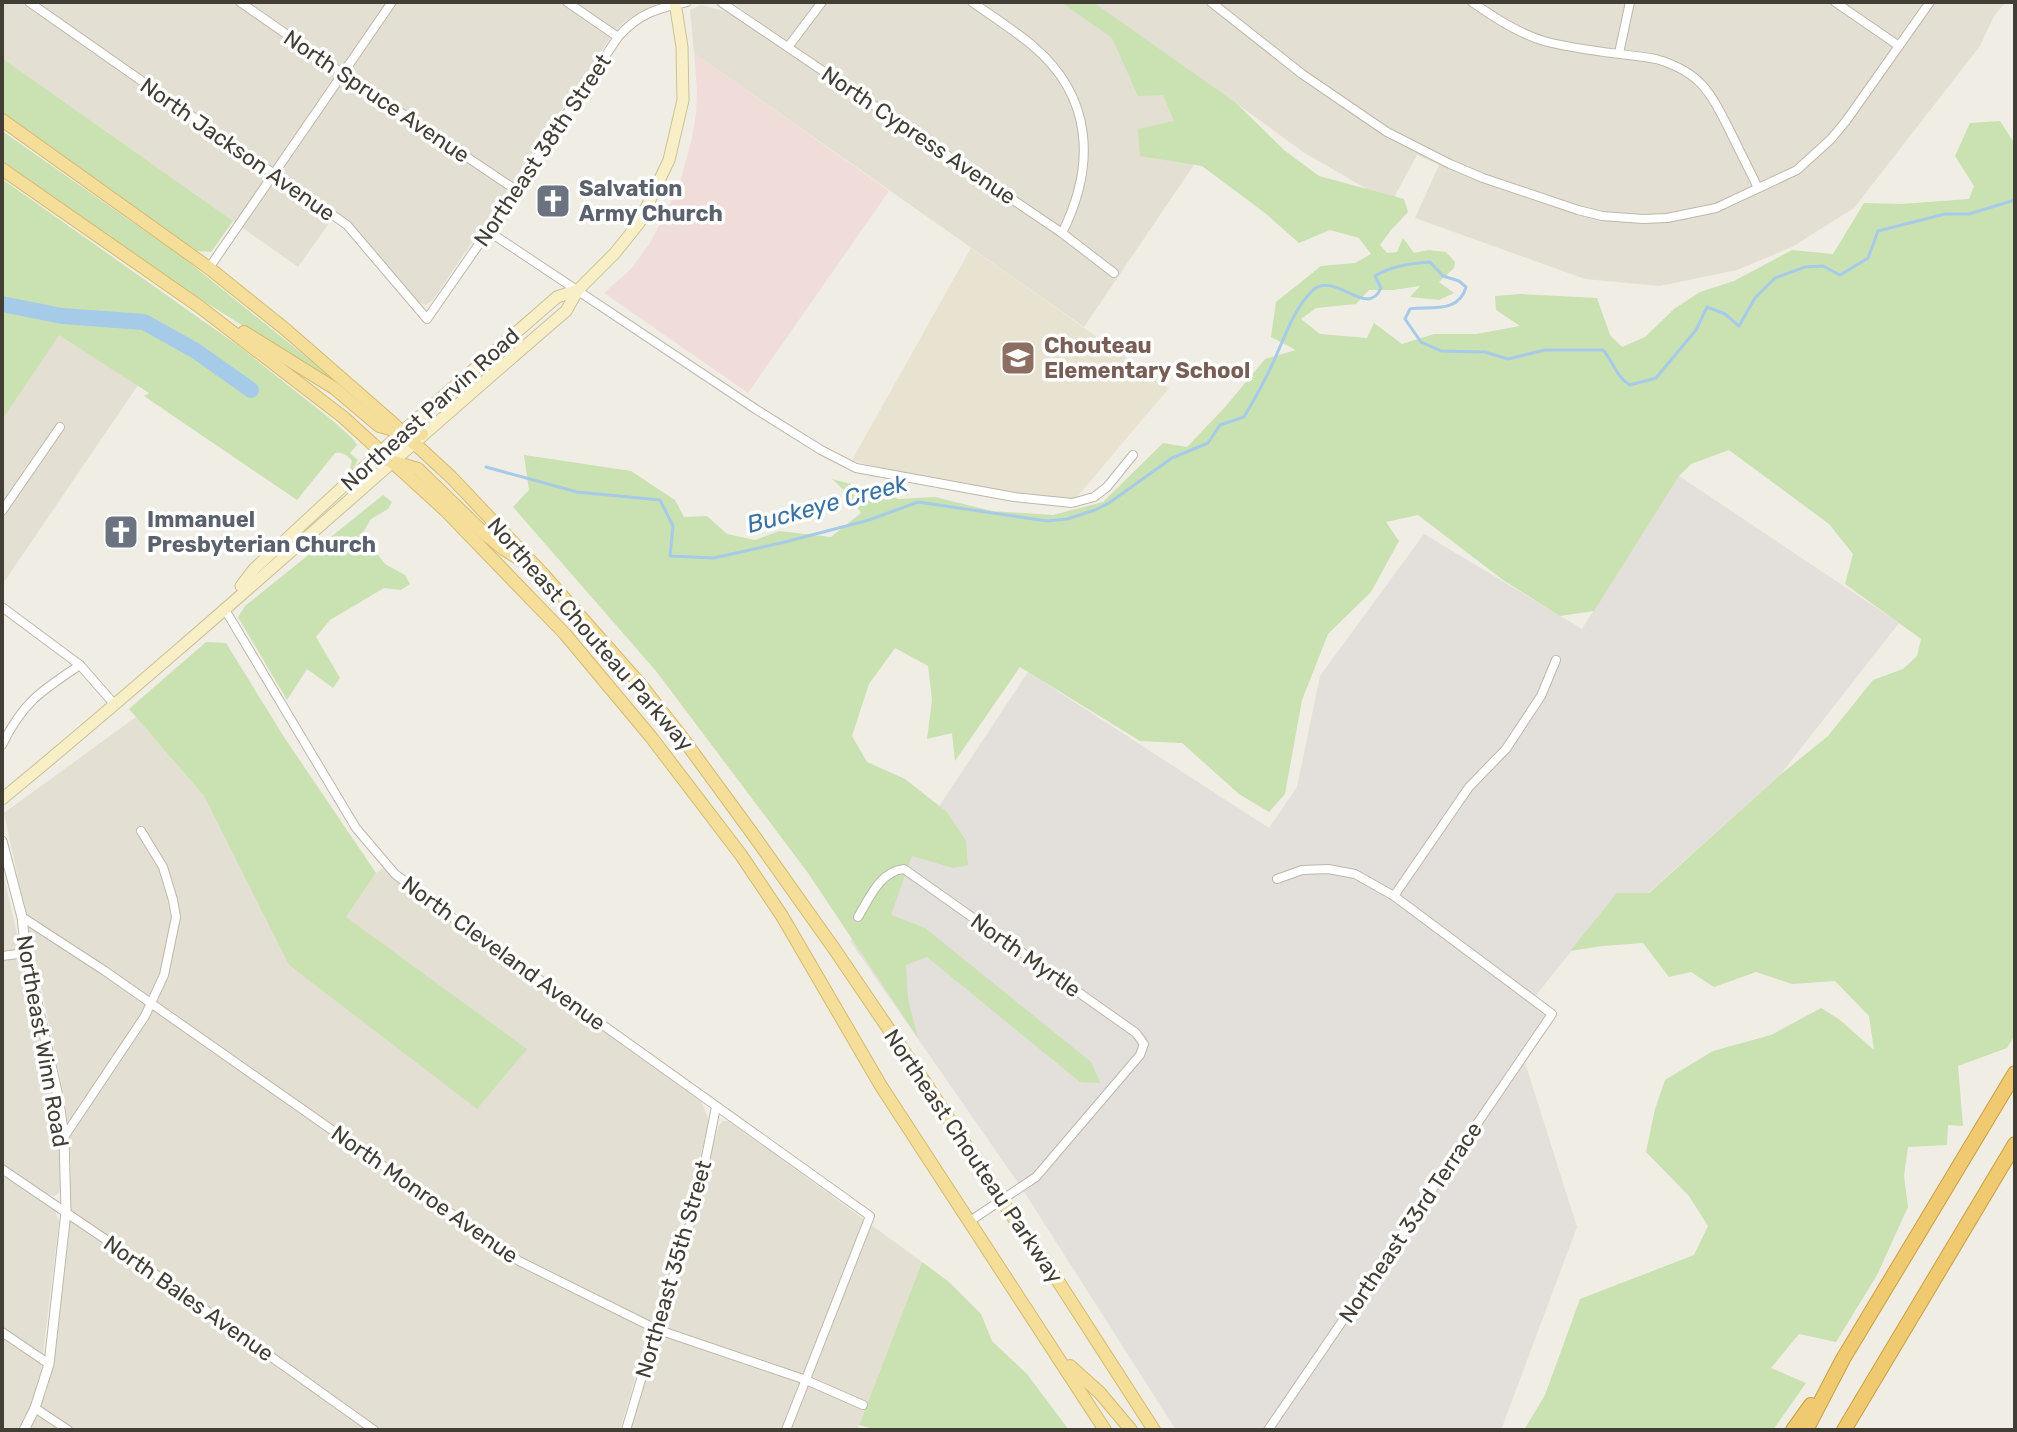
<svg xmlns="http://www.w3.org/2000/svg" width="2017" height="1432" font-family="Rubik,sans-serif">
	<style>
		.residential { fill: #e4dfd3 }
		.industrial { fill: #e3dfda }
		.education { fill: #e8e2d0 }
		.medical { fill: #f0ddd9 }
		.green { fill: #cae1b1 }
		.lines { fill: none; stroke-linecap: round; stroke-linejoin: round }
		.stream { stroke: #a6cbe8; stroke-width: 3 }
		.river { stroke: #a6cbe8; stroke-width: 16 }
		.minor-casing { stroke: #beb8ab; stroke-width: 10 }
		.tertiary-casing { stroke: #beb8ab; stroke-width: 11 }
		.secondary-casing { stroke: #ccc198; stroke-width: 13 }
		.primary-casing { stroke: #d7bb6c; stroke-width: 14 }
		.motorway-casing { stroke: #cd9f42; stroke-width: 16 }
		.minor { stroke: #fff; stroke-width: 8 }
		.tertiary { stroke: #fff; stroke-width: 9 }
		.secondary { stroke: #f9efc6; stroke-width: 11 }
		.primary { stroke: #f4de9a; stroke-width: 12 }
		.motorway { stroke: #efca71; stroke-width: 14 }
		.labels { text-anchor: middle; stroke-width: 7; stroke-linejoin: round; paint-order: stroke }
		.street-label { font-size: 22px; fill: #423e35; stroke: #fff }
		.worship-label { font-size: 22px; font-weight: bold; fill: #5b616d; stroke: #fff; text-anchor: start }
		.education-label { font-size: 22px; font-weight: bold; fill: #785e54; stroke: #fff; text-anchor: start }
		.water-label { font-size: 24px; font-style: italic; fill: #3972a3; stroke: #fff }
	</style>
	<rect width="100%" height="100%" fill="#f0ede5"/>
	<g class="residential">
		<polygon points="2,2 661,2 633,16 622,24 608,41 433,300 426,305 417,302 349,223 337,212 298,267 2,58"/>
		<polygon points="732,2 2006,2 1994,16 1980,46 1854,208 1792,247 1737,270 1660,286 1585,279 1415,218 1439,165 1417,155 1391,203 1303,152 1236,103 1084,327 694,53 690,10 701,5 728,12 790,55 795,48"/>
		<polygon points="58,334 138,385 2,585 2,420"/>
		<polygon points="136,717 204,796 289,965 305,977 376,873 383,868 419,899 693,1093 701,1101 708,1118 708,1129 620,1430 30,1430 47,1391 57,1337 69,1234 71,1162 65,1100 4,813"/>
		<polygon points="2,869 36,1016 57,1124 61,1186 59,1193 54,1196 41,1192 2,1164"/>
		<polygon points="723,1121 729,1121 922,1262 857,1430 629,1430 719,1125"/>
		<polygon points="2,1174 51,1207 55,1211 59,1222 41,1370 30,1407 18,1430 2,1430"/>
	</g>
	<polygon class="industrial" points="1679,476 1899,623 1780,775 1648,893 1617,894 1533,999 1552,1014 1523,1056 1577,1227 1501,1430 1176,1430 1021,1187 850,941 1028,672 1269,828 1297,787 1320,676 1424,534 1582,629"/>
	<polygon class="education" points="971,248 1169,388 1072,503 929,482 852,460"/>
	<polygon class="medical" points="694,53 889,191 748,393 604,293 631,269 650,243 679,186 692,138 696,114 697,90"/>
	<g class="green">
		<polygon points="1061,2 1093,2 1236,103 1284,150 1319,176 1404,199 1408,212 1391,230 1380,245 1387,253 1397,252 1403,238 1414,253 1429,250 1446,252 1455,262 1454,268 1439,282 1454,293 1439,300 1410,297 1420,286 1393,290 1369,290 1356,304 1316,308 1301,319 1320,334 1367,338 1374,323 1402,344 1434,334 1476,334 1520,326 1496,310 1495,296 1521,294 1597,298 1610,335 1622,347 1645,337 1674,309 1700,292 1734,281 1792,250 1833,254 1864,203 1901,204 1969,199 1974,186 1955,156 1970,123 2000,121 2015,144 2015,1035 2007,1048 1958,1066 1963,1126 1948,1125 1947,1145 1908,1147 1904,1176 1908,1207 1877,1275 1836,1342 1799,1334 1771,1368 1806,1383 1773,1430 1524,1430 1545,1395 1580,1299 1694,1255 1708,1226 1689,1196 1646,1152 1655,1109 1665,1080 1713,1051 1771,1035 1821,1008 1840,1020 1874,1050 1869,1016 1835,981 1792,984 1756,972 1714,987 1691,972 1669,977 1643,943 1602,946 1570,951 1617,893 1649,893 1780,775 1828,736 1873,680 1903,669 1917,656 1921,639 1845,584 1853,554 1829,524 1729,450 1691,464 1679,476 1594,611 1560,616 1503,580 1418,515 1386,522 1399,541 1371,592 1328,634 1302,700 1285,794 1269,812 1239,794 1182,743 1140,741 1020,667 955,761 952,733 927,739 932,700 928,666 895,648 869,684 852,736 867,762 905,779 947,812 966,841 968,865 953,868 912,856 891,915 925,928 1091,1062 1100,1083 1080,1082 927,957 906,965 908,999 918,1038 808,873 656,671 513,507 529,490 524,455 631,471 675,500 684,517 707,516 727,534 755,540 779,531 831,537 861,513 849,495 832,479 874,490 898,499 935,497 992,511 1053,515 1103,502 1163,443 1187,447 1226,406 1265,359 1296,350 1271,337 1276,302 1321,266 1355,263 1371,254 1359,238 1330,230 1299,243 1265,213 1202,166 1140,156 1138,129 1174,121 1163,95 1138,96 1112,38"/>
		<polygon points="2,58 233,221 211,252 197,251 2,114"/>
		<polygon points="2,131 185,259 326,373 377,418 336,385 188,291 2,162"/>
		<path d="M2,179L240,347L333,421L353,439L357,445L350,453L358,460L352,470L350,468L352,461C347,455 343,452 335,453L297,500L144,396L149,393L59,335L2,420Z"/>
		<polygon points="383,495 392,502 388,509 371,519 362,534 385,564 405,575 410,584 401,590 384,588 330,620 316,637 340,678 333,688 307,669 287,700 238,617 245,606"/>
		<polygon points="206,642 226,643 284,737 376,873 346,917 527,1049 477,1109 289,965 204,796 129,709"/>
		<polygon points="922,1262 949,1282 981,1314 992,1341 1027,1374 1069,1430 878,1430 859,1425"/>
	</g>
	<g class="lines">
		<path class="stream" d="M486,467L577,492L660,500L673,526L670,556L714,558L785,542L869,520L918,502L1047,521L1067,519L1095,510L1109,503L1172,458L1208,443L1220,425L1244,417C1256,397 1267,377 1276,356C1286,334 1294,309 1312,291C1335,269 1367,320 1381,288L1375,276C1391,266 1412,263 1430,262L1443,276L1459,281L1466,287C1459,314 1429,306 1410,309L1405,319L1421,342L1441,351L1485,352L1508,359L1545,350H1603C1613,361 1616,377 1630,385L1656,378L1696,330L1707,307L1725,314L1739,326L1755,298L1775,278L1805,267L1823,266L1840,275L1868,258L1878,231L1945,214H1969L2015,200"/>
		<polyline class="river" points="2,304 62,316 144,322 196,351 251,390"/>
		<defs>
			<g id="minor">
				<path d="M29,2L347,225L427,319L488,231L618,37C638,14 657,8 687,2"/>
				<polyline points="240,2 342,73 516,190"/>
				<polyline points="567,2 618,37"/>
				<polyline points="721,2 1062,233 1114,273"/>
				<path d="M972,2C992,16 1014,30 1033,46C1093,97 1096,165 1062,233"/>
				<polyline points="1211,2 1302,74 1387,132 1450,164 1483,178 1578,210 1602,216 1643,219 1667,218 1716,208 1797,170 1831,139 1846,121 1930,2"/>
				<path d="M1472,2C1495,18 1518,33 1544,41C1580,51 1619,53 1656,59C1701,72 1710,92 1730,131C1739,150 1749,169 1758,188"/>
				<polyline points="1835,2 1899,46"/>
				<polyline points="788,47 822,2"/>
				<polyline points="1619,53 1630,2"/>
				<polyline points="488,231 757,410 821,450 856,468 1014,497 1072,503 1094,497 1107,487 1133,455"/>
				<polyline points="209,268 392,2"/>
				<polyline points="2,511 60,427"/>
				<polyline points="2,607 80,665 115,705"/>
				<polyline points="224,608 356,828 395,874 442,910 870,1216 786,1430"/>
				<path d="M2,745C23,702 41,691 80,665"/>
				<polyline points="1394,896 1469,787 1506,749 1541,696 1556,660"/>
				<polyline points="22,917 105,971 519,1261 656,1329 806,1380 863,1405"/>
				<path d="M858,917C869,899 880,871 904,869L1136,1033L1144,1044L1140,1055L1036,1177L970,1221"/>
				<polyline points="2,956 26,953"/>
				<polyline points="64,1137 145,1016 164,975 176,917 173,900 163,867 141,831"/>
				<polyline points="2,1169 127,1254 374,1430"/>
				<polyline points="2,1332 49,1364"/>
				<polyline points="35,1408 68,1430"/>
				<polyline points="626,1430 656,1329 697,1202 716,1107"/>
				<polyline points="1268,1430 1552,1014 1394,896 1355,874 1328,869 1302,870 1277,879"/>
			</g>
			<polyline id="tertiary" points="2,841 22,917 26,953 58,1096 64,1137 66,1212 49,1364 35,1408 24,1430"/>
			<g id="secondary">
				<polyline points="241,586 254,569 402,432 557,297 578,290"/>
				<path d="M2,799C194,641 377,473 566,311L578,290L615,253L639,223L669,160L683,100L682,47L675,2"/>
			</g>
			<g id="primary">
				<polyline points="2,120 209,268 285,329 387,418 451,477 542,573 641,685 681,736 752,833 835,950 928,1087 1002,1201 1058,1281 1154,1430"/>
				<polyline points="2,169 200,307 343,417 445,510 565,634 651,737 741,855 782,916 881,1086 1105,1430"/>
				<polyline points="244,332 334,388 379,426 402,432 422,434"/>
				<polyline points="371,461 380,458 418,469 485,534 505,550 526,563"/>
				<polyline points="1070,1366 1100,1393 1131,1430"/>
			</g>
			<g id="motorway">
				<polyline points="1793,1430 1811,1405"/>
				<polyline points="1806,1430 1843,1359 2015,1073"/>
				<polyline points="1844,1430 2015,1144"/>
			</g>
		</defs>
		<use href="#minor" class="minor-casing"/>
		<use href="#tertiary" class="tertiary-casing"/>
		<use href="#secondary" class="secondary-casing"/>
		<use href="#primary" class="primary-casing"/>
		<use href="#motorway" class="motorway-casing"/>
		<use href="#minor" class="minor"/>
		<use href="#tertiary" class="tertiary"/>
		<use href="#secondary" class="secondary"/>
		<use href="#primary" class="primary"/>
		<use href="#motorway" class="motorway"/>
	</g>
	<defs>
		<symbol id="church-square" viewBox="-11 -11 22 22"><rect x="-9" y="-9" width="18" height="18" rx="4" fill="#6b7280" stroke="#fff"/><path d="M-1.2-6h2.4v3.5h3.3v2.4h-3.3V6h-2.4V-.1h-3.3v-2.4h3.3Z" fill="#fff"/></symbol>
		<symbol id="school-square" viewBox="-11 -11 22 22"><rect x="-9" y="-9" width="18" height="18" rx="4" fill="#8d6e63" stroke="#fff"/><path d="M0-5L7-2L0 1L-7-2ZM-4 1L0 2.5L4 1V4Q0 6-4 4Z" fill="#fff"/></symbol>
	</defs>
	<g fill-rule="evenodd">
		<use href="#church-square" x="533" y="181" width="40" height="40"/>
		<use href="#school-square" x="998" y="338" width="40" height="40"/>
		<use href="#church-square" x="101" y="512" width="40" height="40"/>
	</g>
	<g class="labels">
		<g class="street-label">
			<text transform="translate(377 96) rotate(34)" y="8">North Spruce Avenue</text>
			<text transform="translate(919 135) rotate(34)" y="8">North Cypress Avenue</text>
			<text transform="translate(238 149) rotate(35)" y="8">North Jackson Avenue</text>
			<text transform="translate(542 150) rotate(-56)" y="8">Northeast 38th Street</text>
			<text transform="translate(430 409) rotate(-42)" y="8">Northeast Parvin Road</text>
			<text transform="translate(591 634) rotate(49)" y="8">Northeast Chouteau Parkway</text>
			<text transform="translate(504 953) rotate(36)" y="8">North Cleveland Avenue</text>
			<text transform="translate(1026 955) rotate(35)" y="8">North Myrtle</text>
			<text transform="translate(43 1041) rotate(80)" y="8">Northeast Winn Road</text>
			<text transform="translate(974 1156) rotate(56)" y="8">Northeast Chouteau Parkway</text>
			<text transform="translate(425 1194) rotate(35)" y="8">North Monroe Avenue</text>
			<text transform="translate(1410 1222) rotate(-56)" y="8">Northeast 33rd Terrace</text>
			<text transform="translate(673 1269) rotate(-74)" y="8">Northeast 35th Street</text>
			<text transform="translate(189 1298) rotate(35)" y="8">North Bales Avenue</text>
		</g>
		<g class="worship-label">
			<text x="579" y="196">Salvation<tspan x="579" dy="25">Army Church</tspan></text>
			<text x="147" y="527">Immanuel<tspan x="147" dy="25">Presbyterian Church</tspan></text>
		</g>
		<g class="education-label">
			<text x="1044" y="353">Chouteau<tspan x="1044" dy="25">Elementary School</tspan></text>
		</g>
		<g class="water-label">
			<text transform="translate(827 504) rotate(-15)" y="8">Buckeye Creek</text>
		</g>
	</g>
	<rect width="2017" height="1432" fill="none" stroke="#423e35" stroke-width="8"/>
</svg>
